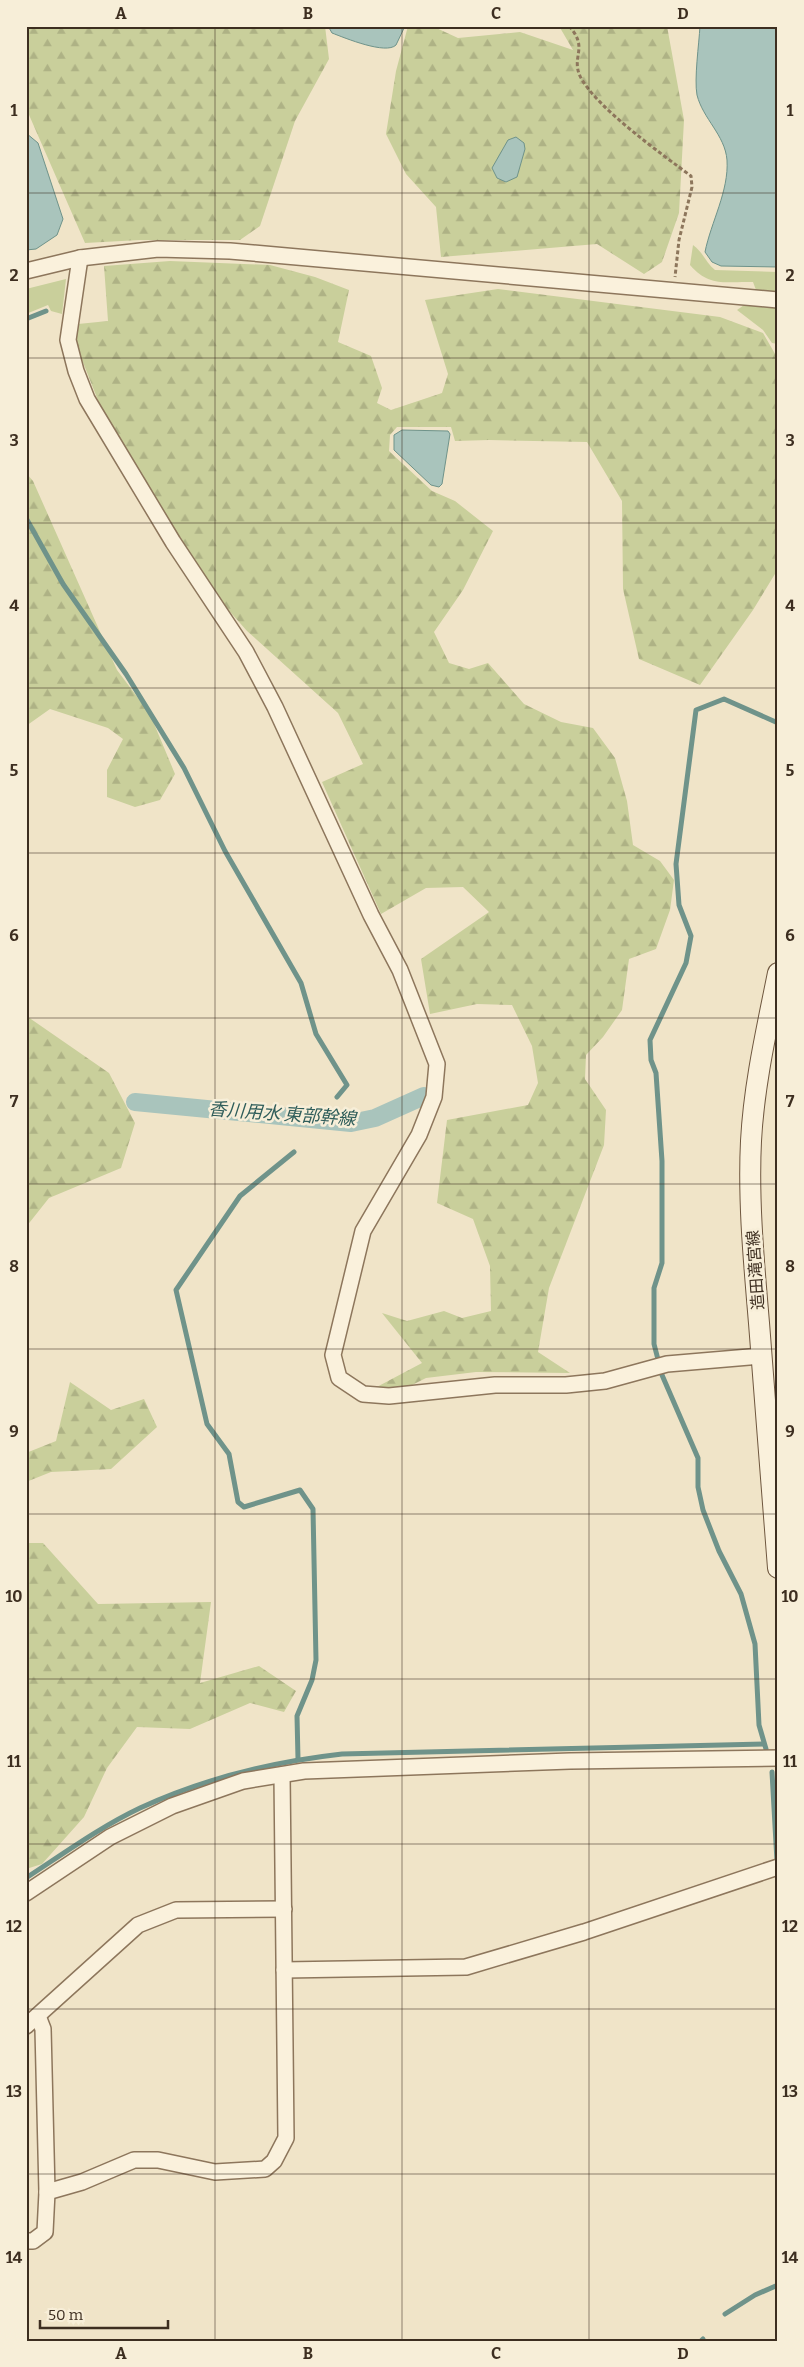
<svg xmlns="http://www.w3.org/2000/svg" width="804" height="2367" font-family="Bitter,'Noto Sans JP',serif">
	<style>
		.grass { fill: #c9cf9b }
		.forest { fill: url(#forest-firs) }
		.water { fill: #a9c4bc; stroke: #6f938a }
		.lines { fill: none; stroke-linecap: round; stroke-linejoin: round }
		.stream { stroke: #6f938a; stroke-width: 5 }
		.canal { stroke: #a9c4bc; stroke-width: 18 }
		.minor-casing { stroke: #8d765c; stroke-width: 18 }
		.secondary-casing { stroke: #6f573f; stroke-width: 22 }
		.path { stroke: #8d765c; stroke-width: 3; stroke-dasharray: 4 2.5; stroke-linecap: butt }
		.minor { stroke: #faf1dc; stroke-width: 15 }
		.secondary { stroke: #faf1dc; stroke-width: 20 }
		.grid { fill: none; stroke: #3d2e20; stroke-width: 1; stroke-opacity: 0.55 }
		.labels { text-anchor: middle; stroke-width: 5; stroke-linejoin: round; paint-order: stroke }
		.street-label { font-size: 16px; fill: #3d2e20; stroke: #f7eed8 }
		.water-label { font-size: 18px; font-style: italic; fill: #2f5d5a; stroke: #f7eed8 }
		.neatline { fill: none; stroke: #3d2e20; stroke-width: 2 }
		.grid-label { font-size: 16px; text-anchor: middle; font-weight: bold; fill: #3d2e20 }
	</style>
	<defs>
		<pattern id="forest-firs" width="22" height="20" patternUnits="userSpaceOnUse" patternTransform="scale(1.25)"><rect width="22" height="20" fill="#c9cf9b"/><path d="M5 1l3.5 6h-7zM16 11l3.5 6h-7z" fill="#aeb285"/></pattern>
	</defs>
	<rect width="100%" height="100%" fill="#f0e4c8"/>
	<g class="grass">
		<path d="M693,245C703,252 706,263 715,270L778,272V292L756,290L753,282C726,281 710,288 690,265Z"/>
		<polygon points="66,279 62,314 51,311 48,305 26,314 26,289"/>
		<polygon points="747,303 778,306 778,344 772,343 763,330 737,310"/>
	</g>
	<g class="forest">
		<polygon points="26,26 325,26 329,59 295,121 260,226 240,240 140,240 85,243 26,108"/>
		<polygon points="408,26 432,26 458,38 520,32 573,50 559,26 667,26 684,120 679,213 662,262 644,274 597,244 441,257 436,207 406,174 386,134 396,71"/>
		<polygon points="170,261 270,265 315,277 349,290 338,342 371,356 382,388 377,403 391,410 442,393 448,374 425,300 498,289 720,317 763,333 778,359 778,569 753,610 700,685 639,659 623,589 622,501 587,442 489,440 455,441 451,427 397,427 390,435 389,451 432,491 455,501 493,531 463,590 434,632 449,663 469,669 488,663 524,704 561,722 593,728 615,758 627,801 633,845 660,861 674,880 670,910 656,949 629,959 622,1010 603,1037 586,1055 585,1079 606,1110 604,1145 549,1288 538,1352 570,1373 476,1372 426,1378 410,1386 373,1389 422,1363 382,1313 407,1321 444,1311 462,1318 491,1311 490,1266 473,1219 437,1203 447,1120 528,1105 538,1083 532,1046 512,1005 477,1004 430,1014 421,959 489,912 463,887 426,888 381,914 322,782 363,764 338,713 247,631 217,597 156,501 101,408 75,342 78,324 108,321 104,266"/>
		<polygon points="26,473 33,481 117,670 150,714 175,774 160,800 135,807 107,797 107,770 123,739 108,728 50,709 26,726"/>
		<polygon points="28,1017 109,1073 135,1123 121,1168 49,1198 26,1227"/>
		<polygon points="70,1382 111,1410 144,1399 157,1427 111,1469 51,1472 26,1482 26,1453 56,1441"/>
		<polygon points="26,1543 43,1543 98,1604 211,1602 200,1683 259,1666 296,1691 284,1712 250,1703 190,1729 137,1727 107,1768 84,1817 42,1864 26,1869"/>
	</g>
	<g class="water">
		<path d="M328,26H405L396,45C386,55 345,38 332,33Z"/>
		<path d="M700,26H778V267L721,266L712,262L705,252C711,222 729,191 727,160C725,135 703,119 697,95C694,79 699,44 700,26Z"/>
		<polygon points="26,133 38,143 63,219 57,235 36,249 26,250"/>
		<polygon points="516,137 524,143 525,149 517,177 506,182 497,178 492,168 508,140"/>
		<polygon points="402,430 448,431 450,434 442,484 439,487 431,485 394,450 394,435"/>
	</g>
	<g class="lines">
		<g class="stream">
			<polyline points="26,319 46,311"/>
			<polyline points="26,518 63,584 126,674 184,768 225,851 301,983 316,1034 347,1085 337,1097"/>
			<polyline points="294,1152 240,1196 176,1290 207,1424 229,1454 238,1502 244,1507 300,1490 313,1509 316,1660 312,1680 297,1716 298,1759"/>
			<polyline points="766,1749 759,1725 755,1644 741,1594 719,1551 703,1510 698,1487 698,1458 662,1375 654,1344 654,1288 662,1263 662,1161 656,1073 651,1060 650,1040 686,963 691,936 679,905 676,864 696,710 724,699 778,723"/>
			<polyline points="772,1772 777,1861"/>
			<path d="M26,1878C63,1854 100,1827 140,1808C205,1778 271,1762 342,1754L764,1744"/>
			<polyline points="725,2314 755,2295 778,2285"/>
			<polyline points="701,2341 703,2339"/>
		</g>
		<polyline class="canal" points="135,1102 351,1123 375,1118 424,1096"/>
		<defs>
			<g id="minor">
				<polyline points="80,258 68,340 76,371 87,399 173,542 246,652 275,707 371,915 400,970 437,1064 434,1097 419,1135 363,1231 333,1355 339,1378 363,1394 389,1396 495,1385 566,1385 605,1381 667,1364 761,1356"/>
				<polyline points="26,271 80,258 158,249 230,251 778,300"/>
				<polyline points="26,1893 110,1837 172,1806 243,1781 304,1771 570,1761 778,1758"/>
				<polyline points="284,1970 466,1967 584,1932 778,1867"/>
				<polyline points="26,2026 138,1925 176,1910 284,1909"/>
				<polyline points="47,2192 82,2182 134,2160 158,2160 215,2172 265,2169 274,2161 286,2138 282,1775"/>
				<polyline points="26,2241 33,2241 45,2232 47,2192 43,2029 38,2016"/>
			</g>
			<path id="secondary" d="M778,973C767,1028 754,1084 751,1141C748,1201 754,1263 759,1323C765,1404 771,1486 778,1568"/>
		</defs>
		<use href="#minor" class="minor-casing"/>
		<use href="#secondary" class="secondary-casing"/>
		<path class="path" d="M569,26C589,48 571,56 580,76C594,106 663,155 691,176L692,187L679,240L675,277"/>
		<use href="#minor" class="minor"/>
		<use href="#secondary" class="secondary"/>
	</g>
	<path class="grid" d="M215,26V2341M402,26V2341M589,26V2341M26,193H778M26,358H778M26,523H778M26,688H778M26,853H778M26,1018H778M26,1184H778M26,1349H778M26,1514H778M26,1679H778M26,1844H778M26,2009H778M26,2174H778"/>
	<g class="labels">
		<g class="street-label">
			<text transform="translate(755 1270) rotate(-94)" y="6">造田滝宮線</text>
		</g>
		<g class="water-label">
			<text transform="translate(282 1114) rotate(4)" y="6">香川用水 東部幹線</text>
		</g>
	</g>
	<rect width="804" height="2367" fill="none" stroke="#f7eed8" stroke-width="55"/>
	<path d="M40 2320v8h128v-8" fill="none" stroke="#3d2e20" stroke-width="2.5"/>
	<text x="48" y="2320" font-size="15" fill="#3d2e20" stroke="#f7eed8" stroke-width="4" paint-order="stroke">50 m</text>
	<rect x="28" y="28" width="748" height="2312" class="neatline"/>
	<g class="grid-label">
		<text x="121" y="19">A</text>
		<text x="308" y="19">B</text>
		<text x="496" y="19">C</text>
		<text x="683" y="19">D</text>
		<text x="14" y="116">1</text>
		<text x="790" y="116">1</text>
		<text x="14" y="281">2</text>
		<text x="790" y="281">2</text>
		<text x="14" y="446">3</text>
		<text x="790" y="446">3</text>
		<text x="14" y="611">4</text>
		<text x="790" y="611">4</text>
		<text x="14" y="776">5</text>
		<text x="790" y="776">5</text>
		<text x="14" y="941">6</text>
		<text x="790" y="941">6</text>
		<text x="14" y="1107">7</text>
		<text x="790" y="1107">7</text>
		<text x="14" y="1272">8</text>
		<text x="790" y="1272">8</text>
		<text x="14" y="1437">9</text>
		<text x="790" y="1437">9</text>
		<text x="14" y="1602">10</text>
		<text x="790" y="1602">10</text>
		<text x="14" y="1767">11</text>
		<text x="790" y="1767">11</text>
		<text x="14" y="1932">12</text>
		<text x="790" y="1932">12</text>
		<text x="14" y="2097">13</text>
		<text x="790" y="2097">13</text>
		<text x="14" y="2263">14</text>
		<text x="790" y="2263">14</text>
		<text x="121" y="2359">A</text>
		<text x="308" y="2359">B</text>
		<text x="496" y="2359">C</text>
		<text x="683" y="2359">D</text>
	</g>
</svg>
